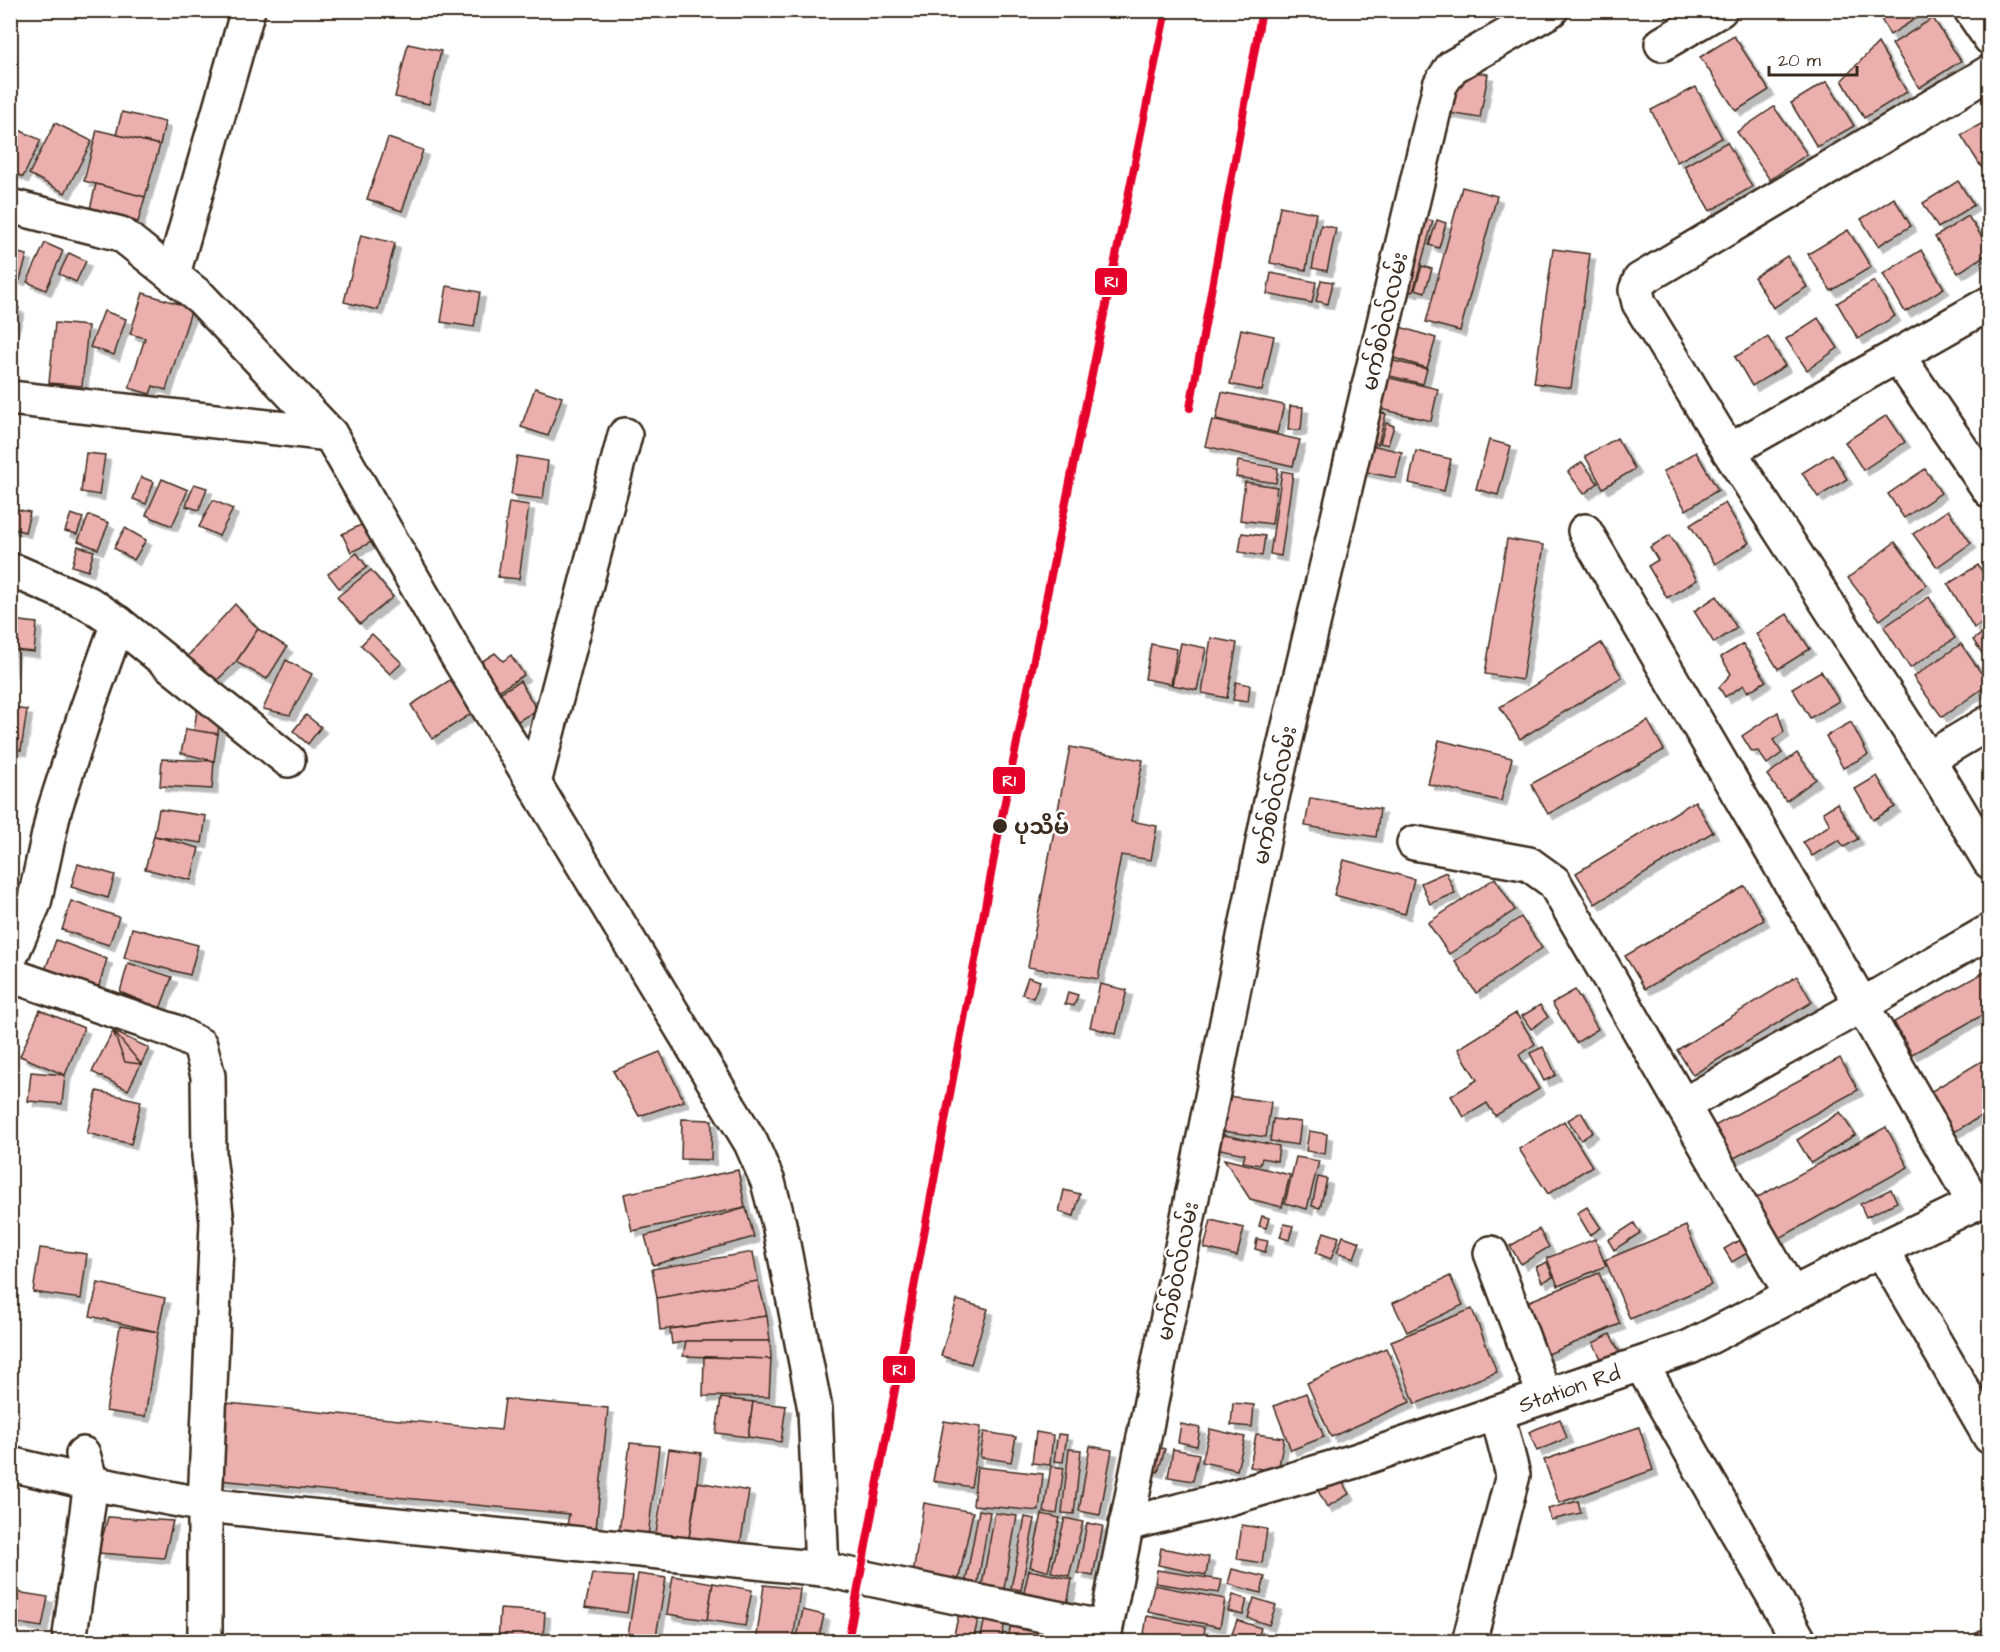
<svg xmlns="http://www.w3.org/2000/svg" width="2000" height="1652" font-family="'Architects Daughter','Noto Sans Myanmar',sans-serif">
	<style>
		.building { fill: #ebb0ae; stroke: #3b2a1e; stroke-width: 1.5; filter: url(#shadow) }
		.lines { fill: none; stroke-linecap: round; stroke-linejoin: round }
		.minor-casing { stroke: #3b2a1e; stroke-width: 38 }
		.minor { stroke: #fff; stroke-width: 33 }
		.rail-1-casing { stroke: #fff; stroke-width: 12 }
		.rail-1 { stroke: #e4002b; stroke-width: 8 }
		.stop-dot { fill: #3b2a1e; stroke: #fff; stroke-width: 2 }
		.labels { text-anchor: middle; stroke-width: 5; stroke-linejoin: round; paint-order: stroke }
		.street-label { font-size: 22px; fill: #3b2a1e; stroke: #fff }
		.stop-label { font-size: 22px; font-weight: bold; fill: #3b2a1e; stroke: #fff; text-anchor: start }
		.line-badge { stroke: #fff; stroke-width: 2 }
		.badge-label { font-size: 16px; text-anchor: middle; font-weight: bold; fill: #fff }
	</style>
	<defs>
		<filter id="shadow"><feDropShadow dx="5.5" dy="5.5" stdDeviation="0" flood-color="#0004"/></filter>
	</defs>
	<rect width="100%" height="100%" fill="#fff"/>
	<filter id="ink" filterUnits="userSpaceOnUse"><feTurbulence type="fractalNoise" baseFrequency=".0167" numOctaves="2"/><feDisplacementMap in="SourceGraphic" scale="12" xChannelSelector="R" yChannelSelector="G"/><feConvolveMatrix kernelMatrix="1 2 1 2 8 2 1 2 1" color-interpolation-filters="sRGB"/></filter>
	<g filter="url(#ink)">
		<g class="building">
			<polygon points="1876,10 1928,10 1928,11 1890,35"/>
			<polygon points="1933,18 1961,61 1919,88 1892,44"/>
			<polygon points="1734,36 1769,90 1736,111 1700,57"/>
			<polygon points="1878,43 1907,92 1864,118 1842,80"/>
			<polygon points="408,44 441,51 429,104 395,97"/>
			<polygon points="1444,67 1488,74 1480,118 1436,111"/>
			<polygon points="1827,81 1854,126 1817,147 1791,103"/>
			<polygon points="1696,87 1722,138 1677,162 1651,110"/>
			<polygon points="1774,107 1807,154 1770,180 1737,132"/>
			<polygon points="122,112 165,122 160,145 116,135"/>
			<polygon points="1990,119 1990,175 1987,176 1961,135"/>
			<polygon points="55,123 92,141 65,193 29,174"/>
			<polygon points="19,130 41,140 23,177 10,171 10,149"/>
			<polygon points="97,130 160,145 145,197 84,181"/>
			<polygon points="388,138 423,150 402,211 367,199"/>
			<polygon points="1727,142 1752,187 1710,211 1684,166"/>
			<polygon points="1958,181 1974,205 1938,228 1923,203"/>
			<polygon points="96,184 145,197 138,222 90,209"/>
			<polygon points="1462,187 1497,196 1460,331 1426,322"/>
			<polygon points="1894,198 1911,226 1878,246 1861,219"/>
			<polygon points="1280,206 1316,213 1306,270 1270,263"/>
			<polygon points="1409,214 1433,221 1413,292 1381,283"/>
			<polygon points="1968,216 1990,249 1990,252 1958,273 1935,237"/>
			<polygon points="1437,220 1446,223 1439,248 1429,245"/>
			<polygon points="1321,225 1336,228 1327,271 1312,268"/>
			<polygon points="1848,230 1871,267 1831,291 1808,254"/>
			<polygon points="361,235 395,243 378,310 344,302"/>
			<polygon points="45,243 63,251 46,290 27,282"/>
			<polygon points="1553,249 1590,254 1571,388 1534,383"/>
			<polygon points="1921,250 1944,288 1905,312 1883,274"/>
			<polygon points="10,251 27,255 20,280 10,278"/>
			<polygon points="69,253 86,261 76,282 59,274"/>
			<polygon points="1787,256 1807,287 1773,308 1754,277"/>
			<polygon points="1422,266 1432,269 1425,292 1415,289"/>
			<polygon points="1271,273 1316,282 1312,303 1267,294"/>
			<polygon points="1321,280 1333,282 1328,304 1316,301"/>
			<polygon points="1874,281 1895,316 1858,339 1837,303"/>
			<polygon points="447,286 480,292 474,327 441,322"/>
			<polygon points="143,293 192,308 166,390 153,386 150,394 129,388 145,338 130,334"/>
			<polygon points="10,305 19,308 10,337"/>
			<polygon points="104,311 126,319 114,355 90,347"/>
			<polygon points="1818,318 1838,348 1807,370 1786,339"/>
			<polygon points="1374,319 1436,338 1427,368 1364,349"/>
			<polygon points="55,323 88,326 82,386 49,383"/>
			<polygon points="1241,329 1274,336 1262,391 1230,384"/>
			<polygon points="1768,337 1785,366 1752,386 1735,357"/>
			<polygon points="1365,354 1427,369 1423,384 1361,369"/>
			<polygon points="1363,372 1438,389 1431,421 1356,403"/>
			<polygon points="535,388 562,397 548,436 521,427"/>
			<polygon points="1222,392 1284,405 1277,433 1216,419"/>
			<polygon points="1350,405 1386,414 1378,444 1343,435"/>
			<polygon points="1290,406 1303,407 1301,430 1288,430"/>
			<polygon points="1887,415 1905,442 1863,470 1845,442"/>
			<polygon points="1212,420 1300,440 1293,466 1205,446"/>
			<polygon points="1386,423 1394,426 1388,445 1380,443"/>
			<polygon points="1617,438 1635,469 1603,488 1585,456"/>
			<polygon points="1489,440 1511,446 1498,495 1476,489"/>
			<polygon points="1362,443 1402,452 1396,478 1356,470"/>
			<polygon points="1416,451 1451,459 1444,491 1409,483"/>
			<polygon points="1696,452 1718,490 1686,510 1663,472"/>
			<polygon points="86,453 105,455 99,495 81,492"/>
			<polygon points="1832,454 1847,479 1818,497 1802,473"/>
			<polygon points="517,456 548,461 543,499 511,495"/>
			<polygon points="1238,461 1278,468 1276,483 1236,477"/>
			<polygon points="1582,462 1598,483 1584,494 1568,472"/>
			<polygon points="1925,469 1941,493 1904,518 1888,494"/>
			<polygon points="1282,471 1293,473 1281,556 1270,554"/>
			<polygon points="141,477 154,482 146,504 133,499"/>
			<polygon points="162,479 188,490 172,526 146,515"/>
			<polygon points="1245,482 1277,487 1272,524 1240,520"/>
			<polygon points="194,484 207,488 199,510 186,506"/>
			<polygon points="213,500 233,509 219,536 199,527"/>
			<polygon points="509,502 529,505 519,579 498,577"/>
			<polygon points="1725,503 1749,543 1715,564 1690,525"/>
			<polygon points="10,508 30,512 25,532 10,528"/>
			<polygon points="1948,510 1971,543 1937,567 1913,534"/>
			<polygon points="71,514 83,518 77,534 65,531"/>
			<polygon points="89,515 109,523 98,549 78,541"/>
			<polygon points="367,522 376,540 351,552 342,534"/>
			<polygon points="125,528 146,540 134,560 114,548"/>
			<polygon points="1242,533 1265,536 1262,556 1239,552"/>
			<polygon points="1670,535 1697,580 1667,598 1648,566 1658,560 1650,547"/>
			<polygon points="1507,539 1544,545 1522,680 1485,674"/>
			<polygon points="1895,542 1927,585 1880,620 1848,578"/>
			<polygon points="78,546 94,551 88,571 72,566"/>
			<polygon points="357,553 367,567 339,588 328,574"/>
			<polygon points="1978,565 1990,584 1990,618 1974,628 1948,584"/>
			<polygon points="371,570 393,597 360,624 337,597"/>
			<polygon points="1717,596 1737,628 1714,643 1694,611"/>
			<polygon points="1929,597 1955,638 1910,668 1884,627"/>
			<polygon points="235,604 258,629 236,662 216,681 185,659"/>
			<polygon points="1787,614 1810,649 1778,669 1756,634"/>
			<polygon points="12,620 37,623 34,652 14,650 12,672 10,639"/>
			<polygon points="1990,628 1990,665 1973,640"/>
			<polygon points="258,629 287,647 267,679 236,662"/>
			<polygon points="372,634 402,663 390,674 361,645"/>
			<polygon points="1211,638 1237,643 1227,698 1202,693"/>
			<polygon points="1181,643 1206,648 1197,690 1172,685"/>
			<polygon points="1601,643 1622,677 1520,739 1500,707"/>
			<polygon points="1151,644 1177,649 1171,684 1145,679"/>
			<polygon points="1743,644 1766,681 1748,692 1744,685 1725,697 1719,687 1731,674 1721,657"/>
			<polygon points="1961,644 1989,684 1942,717 1913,677"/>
			<polygon points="495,653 503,661 511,655 524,675 494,694 476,665"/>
			<polygon points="286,660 312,674 290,715 263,709"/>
			<polygon points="1821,671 1839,701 1810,718 1792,688"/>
			<polygon points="453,678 474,712 432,739 411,705"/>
			<polygon points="520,681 537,710 513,724 496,695"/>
			<polygon points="1236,682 1250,685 1248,702 1233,700"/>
			<polygon points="10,707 27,710 21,750 10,748"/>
			<polygon points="197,710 220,713 218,734 194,731"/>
			<polygon points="1778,712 1784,732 1773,740 1782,753 1767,764 1758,751 1752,752 1742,736"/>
			<polygon points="306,715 321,727 308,744 293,731"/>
			<polygon points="1648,721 1664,750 1548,814 1531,784"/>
			<polygon points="1851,722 1868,755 1843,768 1826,736"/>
			<polygon points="186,729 218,734 214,761 181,753"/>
			<polygon points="1439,740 1512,758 1501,801 1428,784"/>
			<polygon points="1070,747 1143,760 1131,821 1157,826 1151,860 1121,855 1098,979 1028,967"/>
			<polygon points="1797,753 1816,779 1786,801 1767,775"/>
			<polygon points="162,759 214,761 212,789 160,786"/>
			<polygon points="1877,776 1895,807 1873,820 1855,789"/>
			<polygon points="1310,798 1380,809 1376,837 1305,826"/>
			<polygon points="1695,801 1713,832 1595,904 1576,873"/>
			<polygon points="1837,803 1858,839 1844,847 1839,840 1812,856 1803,842 1830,825 1823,812"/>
			<polygon points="159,809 206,816 202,843 154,836"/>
			<polygon points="154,836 199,848 191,880 145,869"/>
			<polygon points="1344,860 1414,879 1405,914 1334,895"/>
			<polygon points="78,864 115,875 108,898 71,887"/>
			<polygon points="1446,872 1455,893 1430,904 1421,883"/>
			<polygon points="1495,878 1515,910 1449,954 1428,923"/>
			<polygon points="1745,886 1764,920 1645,989 1625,956"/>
			<polygon points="71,901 119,917 109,945 62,930"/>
			<polygon points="1521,917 1542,948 1476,993 1455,961"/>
			<polygon points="132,928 198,945 190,975 124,958"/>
			<polygon points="56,940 107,959 98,989 45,970"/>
			<polygon points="128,963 172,977 160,1009 120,992"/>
			<polygon points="1990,969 1990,1011 1912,1054 1894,1022"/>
			<polygon points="1797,976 1812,1002 1693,1075 1677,1050"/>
			<polygon points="1028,977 1040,981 1033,998 1022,994"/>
			<polygon points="1100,984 1127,990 1116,1034 1090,1027"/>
			<polygon points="1575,990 1598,1029 1576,1043 1552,1003"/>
			<polygon points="1068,992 1078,995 1074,1006 1065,1004"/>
			<polygon points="1540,1005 1548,1017 1531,1029 1522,1016"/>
			<polygon points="40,1010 84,1028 65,1075 20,1056"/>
			<polygon points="1516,1013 1535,1044 1519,1055 1539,1089 1495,1116 1487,1103 1464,1117 1451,1096 1477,1080 1458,1049"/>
			<polygon points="113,1031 149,1048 128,1090 92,1072"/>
			<polygon points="113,1031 141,1064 125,1062"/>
			<polygon points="1543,1047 1556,1075 1544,1081 1530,1053"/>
			<polygon points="660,1052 684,1101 639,1116 613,1071"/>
			<polygon points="1990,1056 1990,1111 1954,1132 1930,1092"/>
			<polygon points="1840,1058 1858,1090 1727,1162 1709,1129"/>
			<polygon points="31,1072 65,1075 62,1104 28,1101"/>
			<polygon points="97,1091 141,1101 131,1144 87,1133"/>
			<polygon points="1205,1093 1271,1102 1266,1137 1200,1128"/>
			<polygon points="1581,1112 1593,1132 1581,1140 1568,1120"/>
			<polygon points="1840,1112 1855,1135 1811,1163 1797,1140"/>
			<polygon points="682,1119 712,1120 711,1160 681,1159"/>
			<polygon points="1273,1119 1301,1122 1298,1145 1270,1141"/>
			<polygon points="1564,1121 1592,1166 1548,1194 1519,1149"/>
			<polygon points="1886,1127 1908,1167 1778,1239 1756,1198"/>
			<polygon points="1199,1130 1279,1146 1277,1161 1262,1158 1260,1165 1243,1162 1245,1154 1196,1144"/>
			<polygon points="1309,1131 1327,1134 1325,1154 1306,1151"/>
			<polygon points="1296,1157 1319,1161 1307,1209 1285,1203"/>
			<polygon points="1224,1159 1290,1175 1282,1207 1250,1199"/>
			<polygon points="738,1170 745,1207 632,1231 624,1194"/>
			<polygon points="1318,1177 1327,1179 1320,1208 1312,1206"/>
			<polygon points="1891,1189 1897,1202 1866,1217 1860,1204"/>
			<polygon points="1064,1190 1080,1194 1074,1216 1059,1212"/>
			<polygon points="1587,1207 1601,1228 1590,1235 1577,1213"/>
			<polygon points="746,1208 754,1237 653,1265 645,1236"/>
			<polygon points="1262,1216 1269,1218 1266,1228 1259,1226"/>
			<polygon points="1211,1220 1244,1228 1237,1256 1204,1248"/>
			<polygon points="1634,1223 1640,1233 1614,1250 1608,1240"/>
			<polygon points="1284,1224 1293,1226 1289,1240 1280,1237"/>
			<polygon points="1686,1226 1711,1285 1630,1319 1605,1260"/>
			<polygon points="1539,1229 1549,1247 1521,1264 1510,1246"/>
			<polygon points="1324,1232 1339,1237 1331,1259 1316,1253"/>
			<polygon points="1343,1236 1360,1242 1354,1258 1337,1252"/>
			<polygon points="1257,1239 1268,1241 1265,1252 1255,1249"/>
			<polygon points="1595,1239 1606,1266 1558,1286 1547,1258"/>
			<polygon points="1741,1239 1749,1252 1732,1262 1724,1249"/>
			<polygon points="40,1248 87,1254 81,1299 33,1292"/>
			<polygon points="753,1252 758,1281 657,1298 652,1269"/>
			<polygon points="1547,1262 1553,1277 1542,1282 1536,1267"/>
			<polygon points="1599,1273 1620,1324 1541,1357 1520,1305"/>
			<polygon points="1450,1276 1463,1305 1407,1332 1393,1303"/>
			<polygon points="758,1281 767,1316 660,1330 657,1298"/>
			<polygon points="98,1283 165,1298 158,1332 90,1316"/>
			<polygon points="957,1300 988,1309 971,1364 941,1356"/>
			<polygon points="1472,1309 1497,1372 1415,1404 1391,1341"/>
			<polygon points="767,1316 770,1341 686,1341 672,1344 670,1329"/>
			<polygon points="120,1326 158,1332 145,1417 106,1411"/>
			<polygon points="1610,1334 1621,1355 1604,1364 1593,1343"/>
			<polygon points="686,1341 770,1341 771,1359 683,1356"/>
			<polygon points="1386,1348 1410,1402 1331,1437 1307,1383"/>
			<polygon points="704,1357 771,1359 769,1397 703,1396"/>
			<polygon points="1306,1393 1324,1437 1291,1450 1274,1406"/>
			<polygon points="721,1398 753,1402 748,1437 716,1433"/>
			<polygon points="505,1399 608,1408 596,1529 567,1527 569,1514 219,1480 227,1403 501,1430"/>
			<polygon points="753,1402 786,1406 781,1442 748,1437"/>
			<polygon points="1233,1403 1254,1405 1252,1427 1231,1425"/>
			<polygon points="1560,1419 1567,1438 1537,1451 1529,1432"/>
			<polygon points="944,1421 981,1427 971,1487 933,1481"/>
			<polygon points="1181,1424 1200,1428 1197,1446 1178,1442"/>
			<polygon points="1639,1427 1653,1470 1559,1503 1544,1460"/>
			<polygon points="1210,1429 1245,1437 1237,1470 1202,1462"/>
			<polygon points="984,1432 1016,1437 1011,1462 980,1457"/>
			<polygon points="1036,1432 1053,1435 1050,1465 1032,1463"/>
			<polygon points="1058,1434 1067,1435 1063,1462 1054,1461"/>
			<polygon points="1256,1434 1284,1438 1278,1472 1250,1467"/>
			<polygon points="630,1443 659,1446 648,1536 619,1533"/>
			<polygon points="1145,1444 1165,1449 1158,1472 1139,1466"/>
			<polygon points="1090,1446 1112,1450 1100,1515 1079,1511"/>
			<polygon points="669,1449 701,1453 689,1538 656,1533"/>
			<polygon points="1069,1449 1081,1450 1074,1514 1062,1513"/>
			<polygon points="1173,1449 1199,1454 1193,1481 1168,1477"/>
			<polygon points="1051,1466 1064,1468 1057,1514 1044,1512"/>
			<polygon points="977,1467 1043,1474 1039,1511 973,1505"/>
			<polygon points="1339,1476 1349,1494 1327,1507 1317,1489"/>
			<polygon points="698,1482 749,1491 740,1546 689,1538"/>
			<polygon points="1578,1501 1581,1513 1551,1520 1548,1509"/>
			<polygon points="924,1503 973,1512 956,1592 912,1581"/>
			<polygon points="979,1510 990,1512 976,1593 964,1591"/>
			<polygon points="995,1513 1017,1516 1002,1600 980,1596"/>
			<polygon points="1042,1514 1060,1518 1048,1571 1030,1567"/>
			<polygon points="108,1517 173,1521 164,1558 98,1553"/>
			<polygon points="1025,1517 1035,1519 1021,1590 1011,1588"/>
			<polygon points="1065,1518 1083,1522 1069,1576 1051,1572"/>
			<polygon points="1087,1523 1103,1526 1093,1576 1078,1573"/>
			<polygon points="1242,1525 1267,1529 1262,1563 1237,1559"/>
			<polygon points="1161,1548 1209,1557 1206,1575 1158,1565"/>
			<polygon points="1232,1569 1265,1577 1261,1593 1228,1584"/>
			<polygon points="1029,1570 1072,1579 1066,1610 1022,1601"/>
			<polygon points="1157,1570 1222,1580 1219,1593 1155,1583"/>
			<polygon points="592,1574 633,1577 627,1613 585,1607"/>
			<polygon points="638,1574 666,1578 655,1642 627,1641"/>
			<polygon points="673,1576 713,1583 707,1620 667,1614"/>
			<polygon points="713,1583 752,1590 745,1626 707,1620"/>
			<polygon points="764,1585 800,1589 793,1642 756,1642"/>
			<polygon points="1154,1585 1225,1599 1220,1627 1148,1612"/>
			<polygon points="10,1591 48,1597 42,1627 10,1622"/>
			<polygon points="1233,1595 1247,1599 1243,1615 1228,1611"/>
			<polygon points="1254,1598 1276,1605 1269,1625 1248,1618"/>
			<polygon points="500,1609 545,1612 543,1642 498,1642"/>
			<polygon points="803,1610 824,1615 818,1642 796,1642"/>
			<polygon points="959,1614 978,1619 973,1642 952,1642"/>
			<polygon points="1147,1616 1205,1627 1203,1642 1187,1642 1144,1634"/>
			<polygon points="985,1617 1005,1621 1001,1642 980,1642"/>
			<polygon points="1237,1620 1261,1628 1257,1642 1244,1642 1231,1637"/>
			<polygon points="1011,1621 1060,1630 1057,1642 1008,1642"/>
			<polygon points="1990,1625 1990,1642 1961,1642"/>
		</g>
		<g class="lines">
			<defs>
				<g id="minor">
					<polyline points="1971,10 1990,38"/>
					<polyline points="1662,44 1720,10"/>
					<polyline points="1990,72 1640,280 1636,290 1639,303 1729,451 1928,759 1990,862"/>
					<polyline points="10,206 121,234 201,298 330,434 453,649 751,1143 768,1182 779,1224 815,1409 822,1569"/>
					<polyline points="173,274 248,10"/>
					<polyline points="1897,355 1990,491"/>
					<polyline points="10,398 330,434"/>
					<polyline points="1729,451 1990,303"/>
					<polyline points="1585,531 1862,1005 1974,1203"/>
					<polyline points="10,571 17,572 88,603 118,623 288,760"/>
					<polyline points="1928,759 1990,722"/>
					<polyline points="534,783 625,435"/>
					<polyline points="1414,843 1529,864 1554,882 1792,1295"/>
					<polyline points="10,958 34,903 54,811 86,712 118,623"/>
					<polyline points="10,975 173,1031 200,1045 208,1076 209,1156 217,1222 205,1505 205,1642"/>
					<polyline points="1683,1105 1862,1005 1990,931"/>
					<polyline points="1881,1249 1990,1437"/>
					<polyline points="1491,1253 1545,1397"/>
					<polyline points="1641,1364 1800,1642"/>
					<polyline points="10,1464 91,1483 205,1505 822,1569 1105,1628"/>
					<polyline points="1126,1524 1226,1499 1355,1461 1690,1347 1881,1249 1990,1196"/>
					<polyline points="69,1642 91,1483 83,1454"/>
					<polyline points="1103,1642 1271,802 1440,85 1452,67 1551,10"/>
					<polyline points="1469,1642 1513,1475 1497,1413"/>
				</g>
			</defs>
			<use href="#minor" class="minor-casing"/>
			<use href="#minor" class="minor"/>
			<defs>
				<g id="rail-1">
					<polyline points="1190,408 1262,10"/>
					<polyline points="848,1642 1000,826 1166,10"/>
				</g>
			</defs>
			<use href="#rail-1" class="rail-1-casing"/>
			<use href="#rail-1" class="rail-1"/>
		</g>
	</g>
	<circle class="stop-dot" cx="1000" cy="826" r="8"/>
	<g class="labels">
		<g class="street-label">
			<text transform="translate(1384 321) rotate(-77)" y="8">မက်စ်ဝဲလ်လမ်း</text>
			<text transform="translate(1274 795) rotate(-78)" y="8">မက်စ်ဝဲလ်လမ်း</text>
			<text transform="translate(1177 1271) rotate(-79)" y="8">မက်စ်ဝဲလ်လမ်း</text>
			<text transform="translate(1569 1388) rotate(-19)" y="8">Station Rd</text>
		</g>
		<g class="stop-label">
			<text x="1014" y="834">ပုသိမ်</text>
		</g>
	</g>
	<g class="line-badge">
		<rect x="1094" y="267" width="34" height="29" rx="6" fill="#e4002b"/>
		<rect x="992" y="766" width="34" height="29" rx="6" fill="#e4002b"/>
		<rect x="882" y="1355" width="34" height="29" rx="6" fill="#e4002b"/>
	</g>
	<g class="badge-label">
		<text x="1111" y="287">R1</text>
		<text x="1009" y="786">R1</text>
		<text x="899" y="1375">R1</text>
	</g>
	<rect width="2000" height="1652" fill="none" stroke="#fff" stroke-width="36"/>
	<rect x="18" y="18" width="1964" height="1616" fill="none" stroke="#3b2a1e" stroke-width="2" filter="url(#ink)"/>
	<path d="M1769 66v9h88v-9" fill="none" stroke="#3b2a1e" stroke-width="3"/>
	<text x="1778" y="66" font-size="18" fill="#3b2a1e" stroke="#ffffff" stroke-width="4.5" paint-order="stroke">20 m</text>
</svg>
